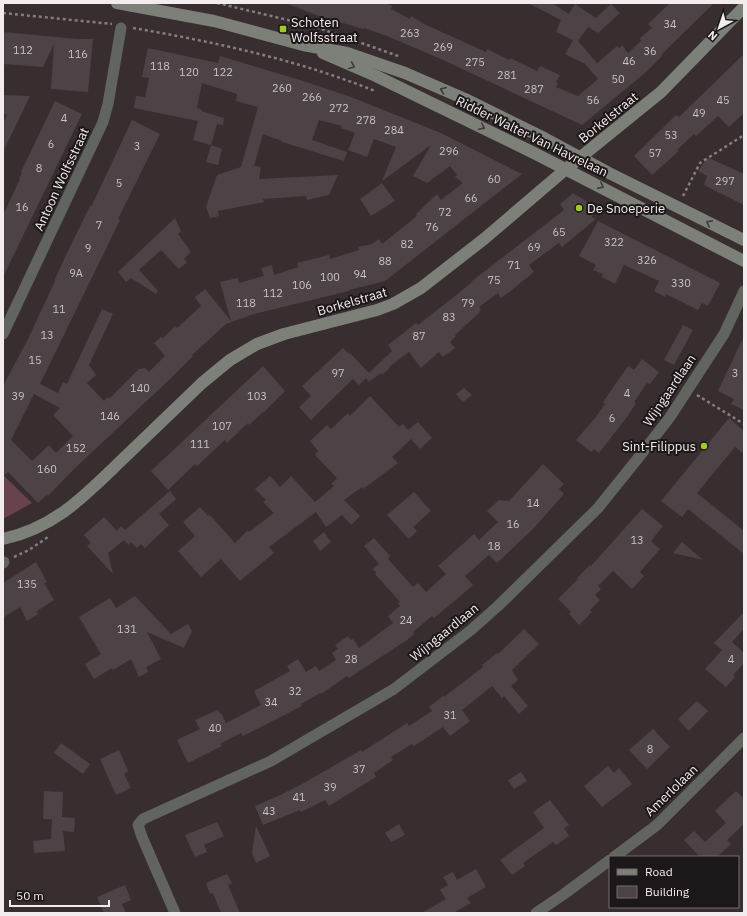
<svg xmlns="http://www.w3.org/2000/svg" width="747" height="916" font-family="'IBM Plex Sans',sans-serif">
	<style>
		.green { fill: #68434e }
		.building { fill: #4d4245; fill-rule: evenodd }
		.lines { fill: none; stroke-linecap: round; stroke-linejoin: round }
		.path { stroke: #867d7f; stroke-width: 2.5; stroke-dasharray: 3 3; stroke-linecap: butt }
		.street { stroke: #62645f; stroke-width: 11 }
		.secondary { stroke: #7d8079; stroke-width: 12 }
		.oneway { stroke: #3e3c3a }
		.poi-dot { fill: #a0ca2c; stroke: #1c1718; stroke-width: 1.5 }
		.labels { text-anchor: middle; stroke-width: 4; stroke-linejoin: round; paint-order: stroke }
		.number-label { font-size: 11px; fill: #cac2c4 }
		.poi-label { font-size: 13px; fill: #f3ecee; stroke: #1c1718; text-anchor: start }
		.street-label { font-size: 13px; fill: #f3ecee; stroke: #1c1718 }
	</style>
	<rect width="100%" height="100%" fill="#382e30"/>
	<polygon class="green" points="3,475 32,503 3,519"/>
	<g class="building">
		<polygon points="288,3 386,3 392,6 391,9 410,19 411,16 424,24 486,52 487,49 509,60 510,58 537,71 540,66 560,75 556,82 558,83 556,87 578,96 598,79 585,64 565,54 573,40 556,32 561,20 528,3 552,3 569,14 575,4 596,18 611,4 620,13 598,33 588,27 578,41 597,63 617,46 619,48 622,45 628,53 641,41 640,38 652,28 648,24 670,3 714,3 661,55 662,56 645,73 582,125 443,60 387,36 364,28 363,29 316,15 288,4"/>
		<polygon points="3,32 77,39 93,39 88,92 51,89 54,44 43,67 3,64"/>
		<path d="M148,48L218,63L220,56L303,81L351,97L441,133L522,174L385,281L349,290V291L254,314L226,324L192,355L193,356L169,380L73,470L48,496L47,495L38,503L8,472L3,476V386L27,341L55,281V279L67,253L90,206L92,205L132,120L160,134L118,219L120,220L40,384L58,393L63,382L67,384L102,309L113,314L89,365L96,375L87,383L104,401L108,397L109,399L139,369L145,368L149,372L165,356L154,343L161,337L163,338L175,326L177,328L201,306L195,297L205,289L231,321L220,282L238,278L239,283L264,276L261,268L272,265L274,275L298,267L297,263L329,255L330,259L359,250L358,247L372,244L379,239L382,244L417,216L416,214L437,194L441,200L463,183L455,177L457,175L450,166L427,183L413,176L431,145L382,181L396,147L374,139L367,157L348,150L355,133L341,128L342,126L319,120L312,140L347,152L344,161L282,142V141L263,134L254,166L261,167L259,179L338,175L329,195L307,200L306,196L263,199L264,202L218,211L219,216L210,218L206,207L217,175L241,167L258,107L236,101L237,94L202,83L197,108L201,109V111L224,118L223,125L217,124L211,145L193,140L198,121L134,108L136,96L145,97L149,78L142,77ZM34,394L60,408L53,415L73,436L56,453L49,445L32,461L11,440Z"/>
		<polygon points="744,54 744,113 729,127 718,116 696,136 694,134 677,150 679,151 652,175 634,156 676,115 679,117"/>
		<polygon points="3,95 30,96 3,152 3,123 7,115 3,113"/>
		<polygon points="55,101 82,114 3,277 3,215 20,179 19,179 22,173 21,172"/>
		<polygon points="211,145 222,149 218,165 206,162"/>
		<polygon points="709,158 744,174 744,205 704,185 707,176 698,171 705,161"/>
		<polygon points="382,183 395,201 371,216 360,199"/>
		<polygon points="573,193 597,208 592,217 596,219 562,247 559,243 529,265 534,272 508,293 501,298 498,293 479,307 481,309 479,311 480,312 455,335 456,336 450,342 455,348 443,357 439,352 421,368 409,352 389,367 390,368 382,375 381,373 369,382 366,378 359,385 353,379 311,420 299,407 311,396 302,386 343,348 349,354 350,353 369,373 392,351 388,345 416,323 418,325 455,296 472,282 472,281 564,210 560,204"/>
		<polygon points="175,218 181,231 178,234 191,252 184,259 187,262 179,269 161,250 139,270 158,291 156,294 131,278 126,282 118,272"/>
		<polygon points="598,221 720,283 708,306 702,303 698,310 666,294 665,297 654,291 659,281 624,265 615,284 602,277 603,274 593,270 596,265 579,256"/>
		<polygon points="683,325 693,330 674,365 664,360"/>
		<polygon points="744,336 744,410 731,404 734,399 718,391"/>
		<polygon points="642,359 659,372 650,384 647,383 634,402 636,403 627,417 599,453 594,449 591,452 576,440 596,417 605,404 603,402 628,366 634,370"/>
		<polygon points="263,366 285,391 263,413 263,412 249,425 248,423 227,443 225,440 197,466 195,464 168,490 151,471"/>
		<polygon points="464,388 472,395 463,402 456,394"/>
		<polygon points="370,396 399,427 403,424 408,430 418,422 432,438 420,449 411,439 392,457 398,463 363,489 362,487 344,500 360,516 351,525 342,515 326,527 316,512 269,547 274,553 240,581 221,559 201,577 178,551 195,536 183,522 200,507 208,516 209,514 235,543 248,530 249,532 274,513 263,502 266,500 255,489 270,476 280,487 291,476 315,502 334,486 331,484 337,478 315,455 318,451 310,441 327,425 331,429 348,413 350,416"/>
		<polygon points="729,418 744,431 744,454 735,447 697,493 744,531 744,554 688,509 682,517 661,501"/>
		<polygon points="543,464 564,484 559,489 564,494 533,529 497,563 489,555 465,576 473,585 464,593 434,618 432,616 413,632 414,634 407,640 349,678 347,676 321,694 320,693 301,704 302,706 243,736 241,733 220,744 222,746 188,763 177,740 200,729 195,720 218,710 220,714 221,713 226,723 261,705 254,691 290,671 287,666 298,659 306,672 316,666 319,671 336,660 332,653 338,649 335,645 348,636 351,640 353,639 359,648 393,623 388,616 400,606 398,603 400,602 375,574 376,573 373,569 379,564 364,546 374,538 390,556 388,559 413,587 418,583 426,592 446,574 438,566 474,534 479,540 498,522 487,511 499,500 509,501"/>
		<polygon points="170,491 176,499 159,514 169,525 145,548 141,544 137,548 131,542 129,545 124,540 108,553 113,574 87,546 91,543 84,535 104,517 117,531 121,526 125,530"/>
		<polygon points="414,492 431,511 413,527 417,531 409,539 387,515"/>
		<polygon points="642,509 663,526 651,541 660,549 640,572 644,576 632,589 613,571 598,586 601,589 595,595 600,600 590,610 592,612 579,625 569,614 571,612 558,599 578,579 577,578 590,565 591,566"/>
		<polygon points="324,532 331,542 320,551 313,541"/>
		<polygon points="682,542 703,560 673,553"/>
		<polygon points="36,562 47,582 44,583 54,600 37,611 38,614 27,621 20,607 3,618 3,583"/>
		<polygon points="135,596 171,634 188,624 192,631 184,648 147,632 161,659 146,667 148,672 139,677 131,659 113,670 112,668 94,679 85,664 101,654 79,617 110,598 116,608"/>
		<polygon points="744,612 744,629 732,642 744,653 744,663 733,675 735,677 726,687 705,669 722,650 714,643"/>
		<polygon points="524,629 539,644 512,670 518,680 511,686 528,706 519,714 504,696 502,698 492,686 462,710 470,721 450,736 443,727 414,746 412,744 391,757 393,760 374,773 376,777 329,806 325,800 301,812 300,810 263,825 255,806 283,794 284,793 304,783 361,750 362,752 407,723 409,726 432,711 429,707 443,696 444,697 483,667 482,665 497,653 498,654"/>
		<polygon points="697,701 708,711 689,731 678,719"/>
		<polygon points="653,729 670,747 647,769 629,750"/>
		<polygon points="61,743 90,764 83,774 54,753"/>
		<polygon points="119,750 128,771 124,774 131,788 116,795 100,759"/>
		<polygon points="608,766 614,773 619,768 632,784 602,807 584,786"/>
		<polygon points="521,772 527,781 514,789 508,780"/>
		<polygon points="44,791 63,792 62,817 75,818 74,832 63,831 65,851 34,853 33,841 51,839 52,819 43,819"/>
		<polygon points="736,791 744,799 744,824 727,840 731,844 717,857 700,857 684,840 694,831 705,842 726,823 715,811"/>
		<polygon points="550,800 569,825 564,828 569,836 556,845 553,842 523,863 525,866 512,875 500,860 544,828 533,812"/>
		<polygon points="217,822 224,836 204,845 207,852 195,857 185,835"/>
		<polygon points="399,824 405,835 391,842 385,833"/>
		<polygon points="256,826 270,856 256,863 252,853"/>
		<polygon points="476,869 486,887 467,898 471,903 453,913 422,913 446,899 440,890 448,885 443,877 453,872 457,880"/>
		<polygon points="227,874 232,883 228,885 240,913 221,913 213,893 210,894 206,883"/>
		<polygon points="125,885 131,900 122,904 126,913 104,913 97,897"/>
	</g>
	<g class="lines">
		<g class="path">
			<polyline points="217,3 313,26 401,57"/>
			<polyline points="3,13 112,24"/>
			<path d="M133,28C215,42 298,60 375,91"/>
			<polyline points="683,196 700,163 744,135"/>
			<polyline points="697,395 744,424"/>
			<polyline points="14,557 29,550 48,537"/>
		</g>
		<g class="street">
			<polyline points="3,334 103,122 108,104 121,28"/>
			<polyline points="3,563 4,562"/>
			<polyline points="614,857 657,825 744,738"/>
			<polyline points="175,913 142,837 138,825 143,819 271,761 394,689 471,630 498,606 598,508 639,457 670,417 724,334 744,291"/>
			<polyline points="536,913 564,894 610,860"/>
		</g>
		<g class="secondary">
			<polyline points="117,3 214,21 303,45 347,53 405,73 465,99 544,138 609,173 744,240"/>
			<polyline points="323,53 376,76 534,153 744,261"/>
			<path d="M3,539C58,527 88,492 127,455C152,431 177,407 202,383L230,360L257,344L284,334L377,310L393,304L421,288L484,239L566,169L661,92L744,7"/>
		</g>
	</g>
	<defs><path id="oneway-chevron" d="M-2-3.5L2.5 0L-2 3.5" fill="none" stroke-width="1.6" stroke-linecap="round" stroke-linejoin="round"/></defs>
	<g class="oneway">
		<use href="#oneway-chevron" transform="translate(352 66) rotate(23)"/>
		<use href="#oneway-chevron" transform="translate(443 90) rotate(-157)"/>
		<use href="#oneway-chevron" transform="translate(482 127) rotate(26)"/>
		<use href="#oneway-chevron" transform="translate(601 186) rotate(27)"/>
		<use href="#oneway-chevron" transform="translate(709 223) rotate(-153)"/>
	</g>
	<g class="poi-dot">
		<rect x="279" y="25" width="8" height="8" rx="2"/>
		<circle cx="579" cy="208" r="4"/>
		<circle cx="704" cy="446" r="4"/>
	</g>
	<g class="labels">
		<g class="number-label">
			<text x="670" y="28">34</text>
			<text x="410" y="37">263</text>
			<text x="443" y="51">269</text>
			<text x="23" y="54">112</text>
			<text x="650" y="55">36</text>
			<text x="78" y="58">116</text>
			<text x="629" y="65">46</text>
			<text x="475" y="66">275</text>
			<text x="160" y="70">118</text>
			<text x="189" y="76">120</text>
			<text x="223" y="76">122</text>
			<text x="507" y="79">281</text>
			<text x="618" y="83">50</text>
			<text x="282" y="92">260</text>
			<text x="534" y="93">287</text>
			<text x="312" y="101">266</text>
			<text x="593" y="104">56</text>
			<text x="723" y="104">45</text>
			<text x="339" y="112">272</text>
			<text x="699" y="117">49</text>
			<text x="64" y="122">4</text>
			<text x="366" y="124">278</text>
			<text x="394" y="134">284</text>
			<text x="671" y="139">53</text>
			<text x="51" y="148">6</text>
			<text x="137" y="150">3</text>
			<text x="449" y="155">296</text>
			<text x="655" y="157">57</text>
			<text x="39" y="172">8</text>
			<text x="494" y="183">60</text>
			<text x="725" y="185">297</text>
			<text x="119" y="187">5</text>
			<text x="471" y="202">66</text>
			<text x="22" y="211">16</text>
			<text x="445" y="216">72</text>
			<text x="99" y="229">7</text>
			<text x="432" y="231">76</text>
			<text x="559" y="236">65</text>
			<text x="614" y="246">322</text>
			<text x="407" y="248">82</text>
			<text x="534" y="251">69</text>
			<text x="88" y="252">9</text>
			<text x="647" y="264">326</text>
			<text x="385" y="265">88</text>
			<text x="514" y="269">71</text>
			<text x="76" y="277">9A</text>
			<text x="360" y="278">94</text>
			<text x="330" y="281">100</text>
			<text x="494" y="284">75</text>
			<text x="681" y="287">330</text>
			<text x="302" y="289">106</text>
			<text x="273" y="297">112</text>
			<text x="246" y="307">118</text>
			<text x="468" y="307">79</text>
			<text x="59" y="313">11</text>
			<text x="449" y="321">83</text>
			<text x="47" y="339">13</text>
			<text x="419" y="340">87</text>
			<text x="35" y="364">15</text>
			<text x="338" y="377">97</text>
			<text x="735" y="377">3</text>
			<text x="140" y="392">140</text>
			<text x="627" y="397">4</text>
			<text x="18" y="400">39</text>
			<text x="257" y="400">103</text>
			<text x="110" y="420">146</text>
			<text x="612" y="422">6</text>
			<text x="222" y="430">107</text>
			<text x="200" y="448">111</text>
			<text x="76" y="452">152</text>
			<text x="47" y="473">160</text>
			<text x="533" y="507">14</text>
			<text x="513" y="528">16</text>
			<text x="637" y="544">13</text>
			<text x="494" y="550">18</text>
			<text x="27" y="588">135</text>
			<text x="406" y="624">24</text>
			<text x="127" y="633">131</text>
			<text x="351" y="663">28</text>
			<text x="731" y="663">4</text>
			<text x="295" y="695">32</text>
			<text x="271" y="706">34</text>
			<text x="450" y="719">31</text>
			<text x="215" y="732">40</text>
			<text x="650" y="753">8</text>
			<text x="359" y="773">37</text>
			<text x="330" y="791">39</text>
			<text x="299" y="801">41</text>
			<text x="269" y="815">43</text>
		</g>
		<g class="poi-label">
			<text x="291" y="27">Schoten<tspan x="291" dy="15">Wolfsstraat</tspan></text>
			<text x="587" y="213">De Snoeperie</text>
			<text x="696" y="451" text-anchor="end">Sint-Filippus</text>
		</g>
		<g class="street-label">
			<text transform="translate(608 117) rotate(-39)" y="5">Borkelstraat</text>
			<text transform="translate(532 136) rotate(26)" y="5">Ridder Walter Van Havrelaan</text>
			<text transform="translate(61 179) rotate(-65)" y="5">Antoon Wolfsstraat</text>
			<text transform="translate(352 301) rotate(-16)" y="5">Borkelstraat</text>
			<text transform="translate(669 390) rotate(-56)" y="5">Wijngaardlaan</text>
			<text transform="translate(444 632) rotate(-39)" y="5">Wijngaardlaan</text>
			<text transform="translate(671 790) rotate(-44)" y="5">Amerlolaan</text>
		</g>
	</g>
	<rect width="747" height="916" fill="none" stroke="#f3ecee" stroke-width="8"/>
	<rect x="609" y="856" width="130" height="52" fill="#1c1718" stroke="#726c6e"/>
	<rect x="617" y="869" width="20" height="6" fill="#7d8079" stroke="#726c6e"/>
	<text x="645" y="876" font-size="12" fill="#f3ecee">Road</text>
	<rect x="617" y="886" width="20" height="12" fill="#4d4245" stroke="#726c6e"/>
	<text x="645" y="896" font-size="12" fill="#f3ecee">Building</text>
	<g transform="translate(719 28) rotate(220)" stroke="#1c1718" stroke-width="3" paint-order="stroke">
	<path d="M0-3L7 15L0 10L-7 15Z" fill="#f3ecee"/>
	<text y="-6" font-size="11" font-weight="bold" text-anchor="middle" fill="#f3ecee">N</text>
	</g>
	<path d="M10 900v6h99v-6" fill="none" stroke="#f3ecee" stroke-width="2"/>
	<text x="16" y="900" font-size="12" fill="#f3ecee" stroke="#1c1718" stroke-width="3" paint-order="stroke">50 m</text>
</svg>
